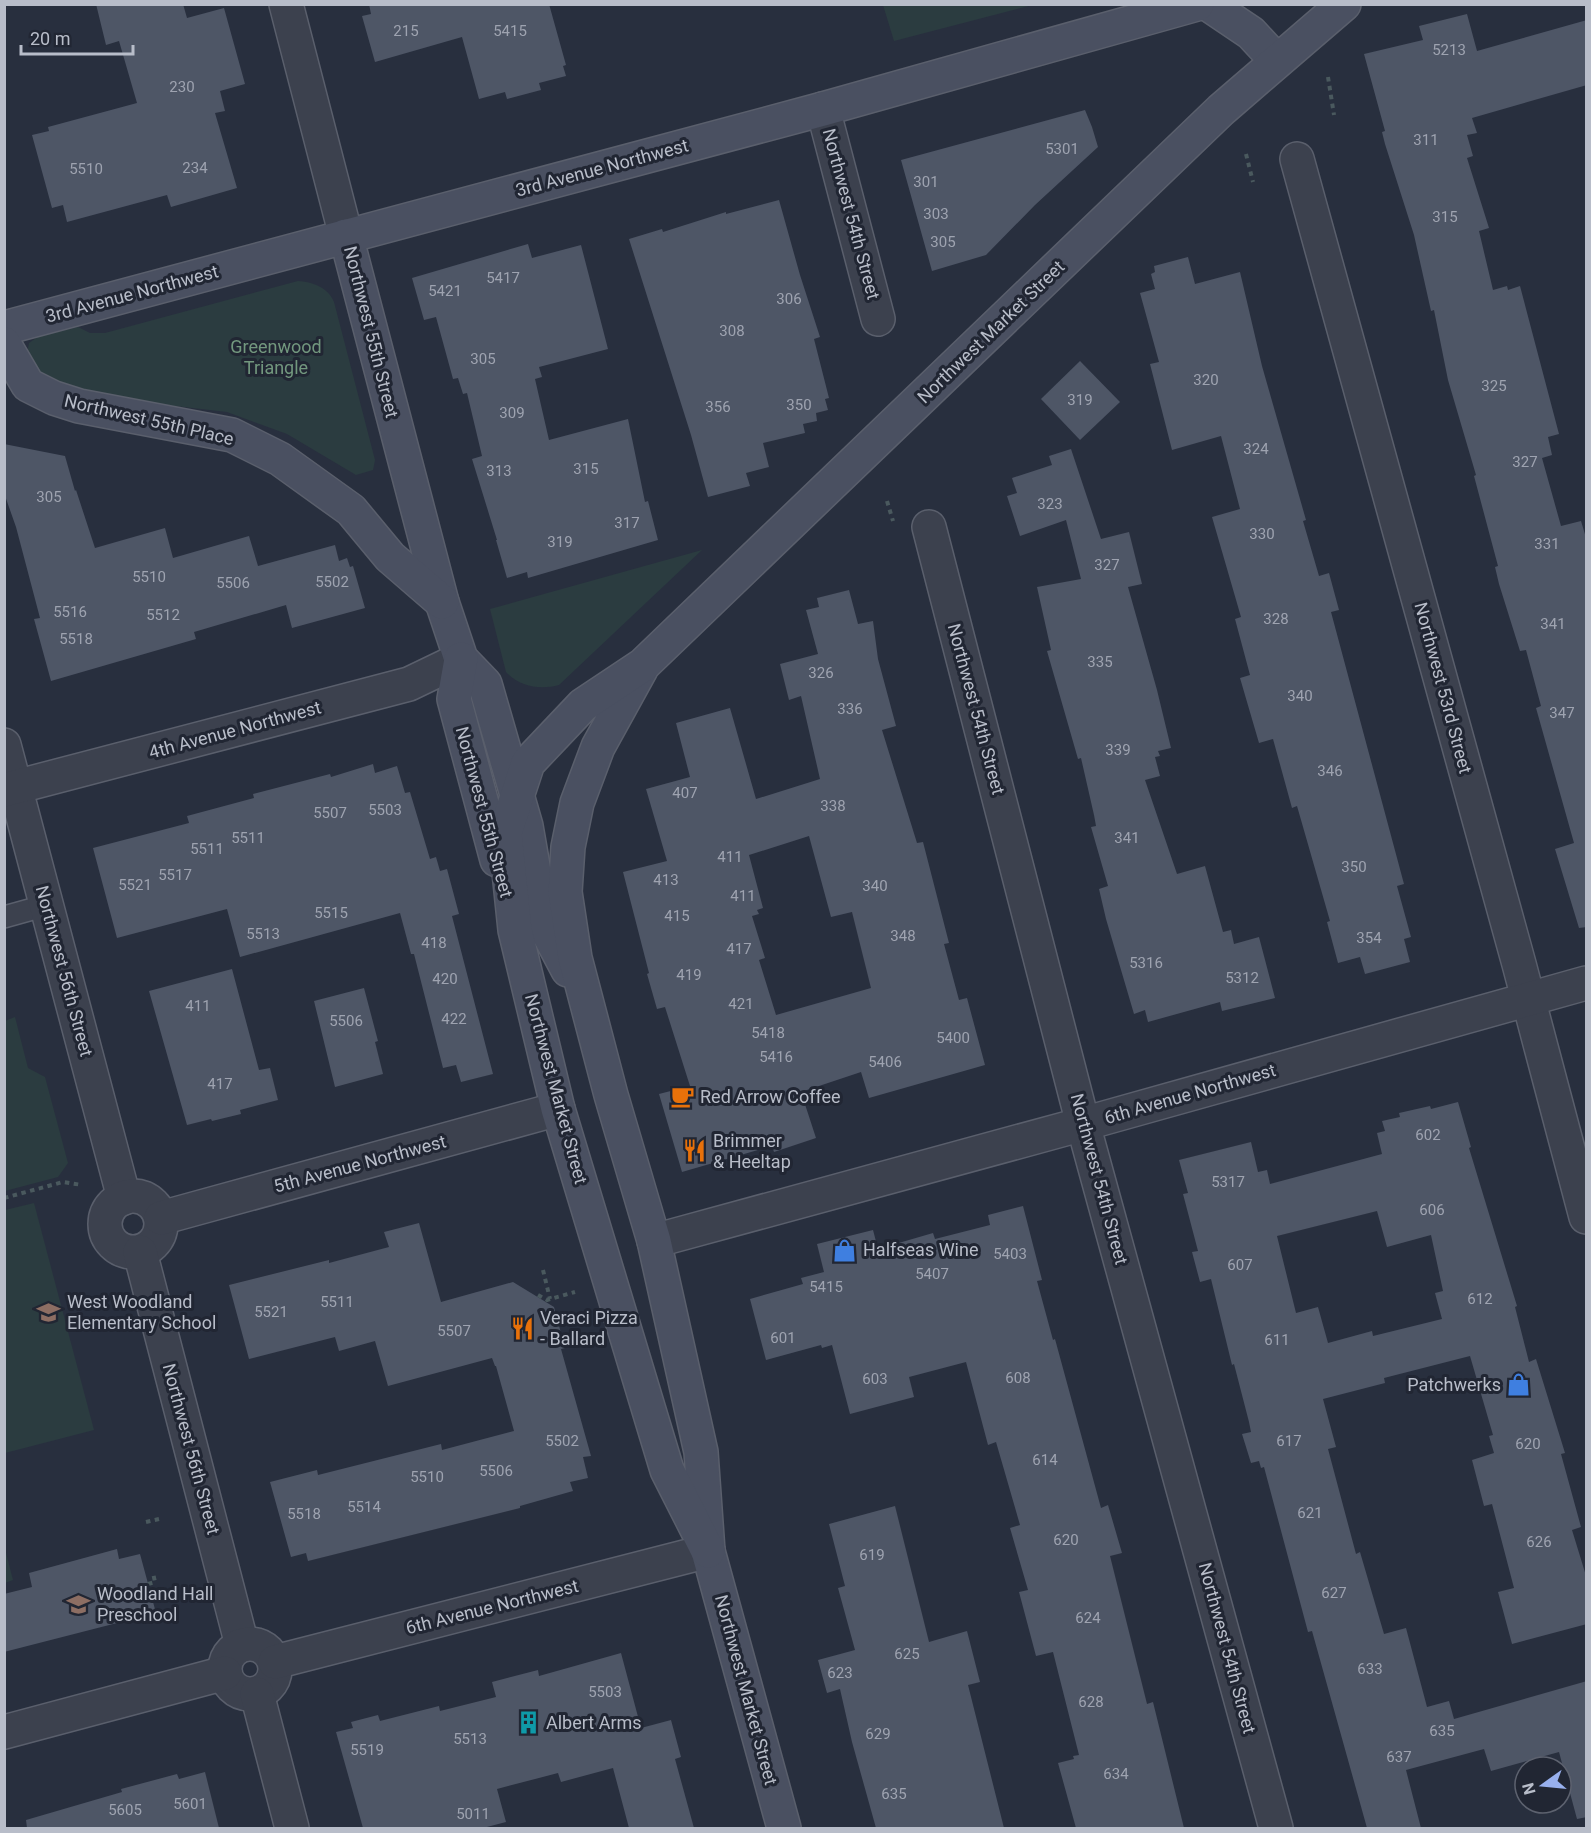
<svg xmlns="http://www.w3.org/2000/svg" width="1591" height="1833" font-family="Roboto,sans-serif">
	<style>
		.green { fill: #2b3c40 }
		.building { fill: #4e5666; fill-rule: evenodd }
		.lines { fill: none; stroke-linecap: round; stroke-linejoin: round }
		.lane-casing { stroke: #5a5f6c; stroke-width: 24 }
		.street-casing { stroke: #5a5f6c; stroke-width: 36 }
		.secondary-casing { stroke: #5a5f6c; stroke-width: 36 }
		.path { stroke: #4a595e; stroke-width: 4; stroke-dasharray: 4.5 4.5; stroke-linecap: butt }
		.lane { stroke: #3c414e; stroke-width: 21 }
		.street { stroke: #3c414e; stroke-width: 33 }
		.secondary { stroke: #4a5061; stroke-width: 33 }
		.labels { text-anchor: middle; stroke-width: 6; stroke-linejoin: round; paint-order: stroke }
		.number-label { font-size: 15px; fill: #9ea3b0 }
		.street-label { font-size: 18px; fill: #b8bdc9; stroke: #212633 }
		.park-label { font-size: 18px; fill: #72977e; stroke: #212633 }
		.poi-label { font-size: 18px; fill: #b8bdc9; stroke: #212633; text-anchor: start }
	</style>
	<rect width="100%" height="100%" fill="#282f3e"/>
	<g class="green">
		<polygon points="883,5 883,4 1032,5 894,41"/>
		<path d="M298,281C312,282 328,287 334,302L375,460L373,470L356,475L287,434L227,412L63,393L43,382L27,354L29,343L39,336L78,327L90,333H105Z"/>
		<path d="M702,550L559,685C540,690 520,687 506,672L490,609Z"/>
		<polygon points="15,1017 28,1068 45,1077 68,1163 58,1177 5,1191 5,1021"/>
		<polygon points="34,1203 94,1430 5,1453 5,1210"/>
		<polygon points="5,1549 13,1580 5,1583 4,1583"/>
	</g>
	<g class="building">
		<polygon points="96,4 183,4 187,18 224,8 245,84 220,91 225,111 215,113 237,188 171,207 167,195 67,222 63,205 52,208 32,135 49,131 48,127 137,103 119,41 106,45"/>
		<polygon points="369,4 549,4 566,65 563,66 566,76 539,83 541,90 507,99 505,92 479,99 462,37 375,62 362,16 371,14"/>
		<polygon points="1467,14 1477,51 1587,20 1587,85 1472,118 1477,133 1467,135 1473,156 1467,158 1489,228 1479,231 1493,290 1507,286 1508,290 1520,286 1559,434 1548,437 1552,455 1542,458 1561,526 1581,521 1587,541 1587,927 1579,928 1555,849 1574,843 1536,708 1541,706 1526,650 1520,651 1499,584 1495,567 1498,566 1474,476 1476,475 1448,380 1434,310 1431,311 1414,235 1385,144 1382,132 1385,131 1364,54 1423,40 1419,26"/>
		<polygon points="1085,110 1092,127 1098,147 1035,205 986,255 932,271 901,160"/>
		<polygon points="779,200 800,275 820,337 814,339 829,398 825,399 828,410 816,413 817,421 803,424 805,433 763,443 769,467 746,473 750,486 708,497 691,435 629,239 662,229 663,232 726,212 726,214"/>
		<polygon points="528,244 532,258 581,245 608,349 539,367 542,377 535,379 549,440 628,419 645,502 648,501 658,540 528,578 527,572 507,578 496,540 497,540 472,459 482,456 467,393 463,394 458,378 453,379 436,317 424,320 412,278"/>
		<polygon points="1188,257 1195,284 1240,272 1262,366 1306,520 1303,521 1319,576 1329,573 1339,610 1331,612 1404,884 1397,886 1411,937 1404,939 1410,962 1365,974 1360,957 1338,963 1327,922 1330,921 1297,806 1292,808 1273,739 1259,743 1240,678 1250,675 1235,619 1241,617 1212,517 1240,509 1221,436 1172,450 1150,364 1159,362 1140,293 1155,289 1151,274 1155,272 1154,266"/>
		<polygon points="1080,361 1120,402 1080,440 1041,399"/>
		<polygon points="4,444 65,456 75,491 76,490 95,548 165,528 173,558 249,536 258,566 335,545 339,561 347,558 350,567 353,566 365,608 292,628 286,605 194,632 196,639 51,681 34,619 40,618 16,527 4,493"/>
		<polygon points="1071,449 1101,539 1129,532 1142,584 1128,587 1157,690 1171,748 1158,751 1160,756 1155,757 1160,776 1145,780 1177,874 1205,866 1223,932 1231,930 1234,944 1259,937 1275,998 1222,1011 1220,1002 1148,1022 1145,1010 1134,1014 1106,919 1099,889 1108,886 1091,827 1096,826 1094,815 1081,758 1078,759 1047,651 1051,650 1037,587 1081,579 1066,520 1020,536 1007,496 1017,493 1012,478 1052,465 1049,456"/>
		<path d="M849,590L858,624L873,621L878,659L896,726L882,730L917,843L923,842L949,943L944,944L959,1000L967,998L985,1065L869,1098L861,1072L801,1092L816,1138L774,1152L772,1146L682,1172L659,1094L690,1086L665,1007L657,1009L647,974L649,973L623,872L667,861L646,789L690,777L676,723L730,708L756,799L820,779L801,696L789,700L780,664L818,654L806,610L819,607L817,598ZM809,836L831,917L852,912L871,988L776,1015L759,960L765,958L752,916L759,914L757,910L763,908L749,855Z"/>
		<polygon points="373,764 375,773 397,766 405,793 410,792 430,859 436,857 440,871 447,869 459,914 452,916 493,1074 461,1082 456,1065 443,1068 414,954 411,954 400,913 240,957 227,909 117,938 93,848 189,823 187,816 254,798 253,794 330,774 331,777"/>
		<polygon points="232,969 259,1070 270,1068 278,1100 240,1110 241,1114 212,1121 211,1119 187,1125 149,991"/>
		<polygon points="364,988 378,1041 375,1042 383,1074 335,1087 314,1001"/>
		<path d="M1458,1102L1471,1147L1469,1148L1517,1306L1515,1307L1529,1362L1536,1359L1565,1453L1561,1454L1581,1527L1572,1530L1587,1579V1624L1512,1644L1498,1592L1514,1588L1492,1504L1484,1506L1472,1460L1494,1453L1489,1436L1493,1435L1470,1356L1384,1378L1385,1383L1323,1399L1336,1447L1328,1449L1356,1554L1360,1552L1384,1634L1406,1628L1427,1707L1449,1701L1454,1719L1587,1681V1817L1577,1819L1559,1752L1491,1771L1484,1749L1406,1770L1421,1828H1367L1312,1631L1308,1632L1264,1467L1261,1468L1259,1461L1251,1463L1242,1434L1251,1432L1249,1422L1234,1364L1232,1365L1211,1279L1200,1282L1192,1252L1198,1251L1183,1194L1188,1193L1179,1160L1251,1142L1258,1172L1267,1170L1270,1184L1382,1154L1377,1133L1385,1131L1382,1121L1400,1117L1399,1113L1430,1106L1431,1109ZM1377,1211L1387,1247L1431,1235L1443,1291L1435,1293L1442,1319L1373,1336L1372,1331L1328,1343L1318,1307L1296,1313L1277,1236Z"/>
		<polygon points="1023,1206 1042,1280 1037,1281 1053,1340 1055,1339 1101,1508 1108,1505 1122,1553 1110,1556 1147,1704 1153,1702 1184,1828 1076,1828 1058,1763 1074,1759 1073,1756 1079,1755 1053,1652 1036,1656 1019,1592 1028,1590 1010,1528 1020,1525 996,1442 988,1445 966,1362 909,1377 914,1397 850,1414 832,1345 822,1348 821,1345 766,1360 750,1299 803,1284 801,1278 824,1272 817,1244 873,1230 878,1249 933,1233 935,1239 990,1225 988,1215"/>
		<polygon points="419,1223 441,1302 513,1282 554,1307 565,1348 561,1349 591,1456 583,1457 588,1478 570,1482 573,1491 520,1506 520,1508 308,1561 306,1553 291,1557 270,1482 317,1470 318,1475 441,1444 442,1450 514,1431 496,1366 495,1366 492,1358 388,1386 375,1341 339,1351 335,1337 249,1359 229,1285 329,1260 329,1263 389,1247 384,1232"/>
		<polygon points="895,1506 929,1642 967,1631 980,1682 968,1685 1004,1828 876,1828 852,1742 840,1689 827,1693 818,1660 855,1650 838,1588 845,1586 829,1524"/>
		<polygon points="117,1549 119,1559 140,1554 156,1613 4,1652 4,1594 32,1587 29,1573"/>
		<polygon points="621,1653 641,1728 671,1720 681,1757 675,1759 694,1828 629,1828 613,1768 561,1782 558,1773 497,1789 506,1822 483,1828 363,1828 336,1732 353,1728 351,1722 378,1715 380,1721 439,1706 440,1711 496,1697 492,1682 538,1670 539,1676"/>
		<polygon points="205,1772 219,1828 27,1828 26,1820 122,1792 121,1789 177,1774 179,1779"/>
	</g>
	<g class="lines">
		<defs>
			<polyline id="lane" points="4,917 47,905"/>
			<g id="street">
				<polyline points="286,4 346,236"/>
				<polyline points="823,109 878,319"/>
				<polyline points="1297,159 1519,964 1586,1217"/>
				<polyline points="929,527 1083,1124 1276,1828"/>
				<polyline points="4,745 124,1198"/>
				<polyline points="4,790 409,684 461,659"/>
				<circle cx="133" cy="1224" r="28"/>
				<polyline points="161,1218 558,1109"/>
				<polyline points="654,1241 1083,1124 1586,983"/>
				<polyline points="140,1252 242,1645"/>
				<circle cx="250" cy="1669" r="25"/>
				<polyline points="275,1662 708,1551"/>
				<polyline points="257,1694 292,1828"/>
				<polyline points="4,1732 225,1673"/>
			</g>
			<g id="secondary">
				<polyline points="1208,4 1251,33 1277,61"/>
				<polyline points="346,236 442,602 461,659 485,684 526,826 543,923 568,970"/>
				<polyline points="4,328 823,109 1197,4"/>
				<polyline points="4,344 28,385 54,398 79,406 232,435 280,459 351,510 390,557 442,602"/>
				<polyline points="461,659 454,699 497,860"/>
				<polyline points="641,669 598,747 577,803 568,847 565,892 575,958 611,1095 654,1241 701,1452 708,1551 784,1828"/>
				<polyline points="708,1551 667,1470 558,1109 515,930 505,833 528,763 583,705 643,665 1221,110 1344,4"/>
			</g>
		</defs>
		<use href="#lane" class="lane-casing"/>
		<use href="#street" class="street-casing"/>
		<use href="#secondary" class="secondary-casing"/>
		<g class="path">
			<polyline points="1328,77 1334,115"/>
			<polyline points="1246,154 1253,182"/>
			<polyline points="887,501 893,521"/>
			<polyline points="4,1198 63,1182 82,1185"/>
			<polyline points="543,1270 550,1299"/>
			<polyline points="538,1295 547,1300 575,1292"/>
			<polyline points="146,1522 159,1519"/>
			<polyline points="148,1584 155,1582 153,1573"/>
		</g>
		<use href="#lane" class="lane"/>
		<use href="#street" class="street"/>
		<use href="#secondary" class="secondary"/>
	</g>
	<defs>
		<symbol id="cafe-bare" viewBox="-9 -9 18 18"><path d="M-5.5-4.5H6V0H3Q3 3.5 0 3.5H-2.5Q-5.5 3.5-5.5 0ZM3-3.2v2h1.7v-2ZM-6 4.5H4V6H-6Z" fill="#e8710a" stroke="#212633" stroke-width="2.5" paint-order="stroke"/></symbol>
		<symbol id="restaurant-bare" viewBox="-9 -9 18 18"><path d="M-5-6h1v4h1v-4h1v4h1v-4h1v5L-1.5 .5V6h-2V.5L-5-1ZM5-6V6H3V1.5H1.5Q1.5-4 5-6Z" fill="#e8710a" stroke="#212633" stroke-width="2.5" paint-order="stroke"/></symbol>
		<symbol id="shop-bare" viewBox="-9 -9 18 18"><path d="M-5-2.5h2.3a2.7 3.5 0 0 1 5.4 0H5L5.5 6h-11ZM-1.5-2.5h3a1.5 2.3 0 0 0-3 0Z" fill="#3f7fe0" stroke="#212633" stroke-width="2.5" paint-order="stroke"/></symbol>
		<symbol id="school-bare" viewBox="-9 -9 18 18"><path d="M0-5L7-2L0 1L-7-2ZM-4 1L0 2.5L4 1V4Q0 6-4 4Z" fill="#8d6e63" stroke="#212633" stroke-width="2.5" paint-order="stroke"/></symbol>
		<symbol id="building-bare" viewBox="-9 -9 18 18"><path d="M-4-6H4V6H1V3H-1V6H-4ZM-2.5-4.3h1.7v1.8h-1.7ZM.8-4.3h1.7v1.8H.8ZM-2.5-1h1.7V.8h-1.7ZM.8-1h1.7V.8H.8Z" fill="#0f9aa8" stroke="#212633" stroke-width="2.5" paint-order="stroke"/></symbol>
	</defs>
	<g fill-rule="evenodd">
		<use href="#cafe-bare" x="666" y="1080" width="33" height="33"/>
		<use href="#restaurant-bare" x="678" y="1134" width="33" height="33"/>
		<use href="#shop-bare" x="828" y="1234" width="33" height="33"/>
		<use href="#school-bare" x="32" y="1296" width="33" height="33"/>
		<use href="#restaurant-bare" x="506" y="1312" width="33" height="33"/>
		<use href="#shop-bare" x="1502" y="1368" width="33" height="33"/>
		<use href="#school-bare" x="62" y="1588" width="33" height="33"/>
		<use href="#building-bare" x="512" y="1706" width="33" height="33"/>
	</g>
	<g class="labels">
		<g class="number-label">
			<text x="406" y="36">215</text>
			<text x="510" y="36">5415</text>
			<text x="1449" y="55">5213</text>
			<text x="182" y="92">230</text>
			<text x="1426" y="145">311</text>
			<text x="1062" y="154">5301</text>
			<text x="195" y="173">234</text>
			<text x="86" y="174">5510</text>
			<text x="926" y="187">301</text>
			<text x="936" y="219">303</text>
			<text x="1445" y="222">315</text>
			<text x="943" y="247">305</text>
			<text x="503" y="283">5417</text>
			<text x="445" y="296">5421</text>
			<text x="789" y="304">306</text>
			<text x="732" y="336">308</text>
			<text x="483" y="364">305</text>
			<text x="1206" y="385">320</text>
			<text x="1494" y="391">325</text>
			<text x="1080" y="405">319</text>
			<text x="799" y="410">350</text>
			<text x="718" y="412">356</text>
			<text x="512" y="418">309</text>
			<text x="1256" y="454">324</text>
			<text x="1525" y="467">327</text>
			<text x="586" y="474">315</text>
			<text x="499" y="476">313</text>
			<text x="49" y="502">305</text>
			<text x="1050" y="509">323</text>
			<text x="627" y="528">317</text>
			<text x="1262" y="539">330</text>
			<text x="560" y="547">319</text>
			<text x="1547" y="549">331</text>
			<text x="1107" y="570">327</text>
			<text x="149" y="582">5510</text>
			<text x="332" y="587">5502</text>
			<text x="233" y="588">5506</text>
			<text x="70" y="617">5516</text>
			<text x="163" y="620">5512</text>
			<text x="1276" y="624">328</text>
			<text x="1553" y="629">341</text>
			<text x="76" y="644">5518</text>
			<text x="1100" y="667">335</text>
			<text x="821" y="678">326</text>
			<text x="1300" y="701">340</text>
			<text x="850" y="714">336</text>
			<text x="1562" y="718">347</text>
			<text x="1118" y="755">339</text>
			<text x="1330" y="776">346</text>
			<text x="685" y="798">407</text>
			<text x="833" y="811">338</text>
			<text x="385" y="815">5503</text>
			<text x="330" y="818">5507</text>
			<text x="248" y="843">5511</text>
			<text x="1127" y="843">341</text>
			<text x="207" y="854">5511</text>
			<text x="730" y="862">411</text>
			<text x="1354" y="872">350</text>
			<text x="175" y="880">5517</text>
			<text x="666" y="885">413</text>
			<text x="135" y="890">5521</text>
			<text x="875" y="891">340</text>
			<text x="743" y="901">411</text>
			<text x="331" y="918">5515</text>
			<text x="677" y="921">415</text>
			<text x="263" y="939">5513</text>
			<text x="903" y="941">348</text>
			<text x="1369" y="943">354</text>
			<text x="434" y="948">418</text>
			<text x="739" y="954">417</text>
			<text x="1146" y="968">5316</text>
			<text x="689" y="980">419</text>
			<text x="1242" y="983">5312</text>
			<text x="445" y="984">420</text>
			<text x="741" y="1009">421</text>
			<text x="198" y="1011">411</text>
			<text x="454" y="1024">422</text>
			<text x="346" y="1026">5506</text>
			<text x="768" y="1038">5418</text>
			<text x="953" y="1043">5400</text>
			<text x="776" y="1062">5416</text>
			<text x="885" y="1067">5406</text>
			<text x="220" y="1089">417</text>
			<text x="1428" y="1140">602</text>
			<text x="1228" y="1187">5317</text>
			<text x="1432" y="1215">606</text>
			<text x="1010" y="1259">5403</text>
			<text x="1240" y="1270">607</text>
			<text x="932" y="1279">5407</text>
			<text x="826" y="1292">5415</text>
			<text x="1480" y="1304">612</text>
			<text x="337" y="1307">5511</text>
			<text x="271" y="1317">5521</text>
			<text x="454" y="1336">5507</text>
			<text x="783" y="1343">601</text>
			<text x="1277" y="1345">611</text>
			<text x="1018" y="1383">608</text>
			<text x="875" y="1384">603</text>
			<text x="562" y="1446">5502</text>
			<text x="1289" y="1446">617</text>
			<text x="1528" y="1449">620</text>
			<text x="1045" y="1465">614</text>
			<text x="496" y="1476">5506</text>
			<text x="427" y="1482">5510</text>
			<text x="364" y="1512">5514</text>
			<text x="1310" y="1518">621</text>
			<text x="304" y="1519">5518</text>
			<text x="1066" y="1545">620</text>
			<text x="1539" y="1547">626</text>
			<text x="872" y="1560">619</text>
			<text x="1334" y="1598">627</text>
			<text x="1088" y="1623">624</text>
			<text x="907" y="1659">625</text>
			<text x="1370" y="1674">633</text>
			<text x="840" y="1678">623</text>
			<text x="605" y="1697">5503</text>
			<text x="1091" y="1707">628</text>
			<text x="1442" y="1736">635</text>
			<text x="878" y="1739">629</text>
			<text x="470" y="1744">5513</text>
			<text x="367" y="1755">5519</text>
			<text x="1399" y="1762">637</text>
			<text x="1116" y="1779">634</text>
			<text x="894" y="1799">635</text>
			<text x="190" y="1809">5601</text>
			<text x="125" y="1815">5605</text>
			<text x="473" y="1819">5011</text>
		</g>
		<g class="street-label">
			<text transform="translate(602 168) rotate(-15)" y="6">3rd Avenue Northwest</text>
			<text transform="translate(851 214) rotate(75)" y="6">Northwest 54th Street</text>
			<text transform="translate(132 294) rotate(-15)" y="6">3rd Avenue Northwest</text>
			<text transform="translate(371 332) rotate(76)" y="6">Northwest 55th Street</text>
			<text transform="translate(991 332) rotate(-44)" y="6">Northwest Market Street</text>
			<text transform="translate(149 420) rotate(13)" y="6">Northwest 55th Place</text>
			<text transform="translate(1443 688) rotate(75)" y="6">Northwest 53rd Street</text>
			<text transform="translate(976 709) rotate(75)" y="6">Northwest 54th Street</text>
			<text transform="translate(235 730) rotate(-15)" y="6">4th Avenue Northwest</text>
			<text transform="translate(484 812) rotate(75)" y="6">Northwest 55th Street</text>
			<text transform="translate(64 971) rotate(75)" y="6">Northwest 56th Street</text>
			<text transform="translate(556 1089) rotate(75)" y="6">Northwest Market Street</text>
			<text transform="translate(1190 1094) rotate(-16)" y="6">6th Avenue Northwest</text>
			<text transform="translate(360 1164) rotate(-15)" y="6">5th Avenue Northwest</text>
			<text transform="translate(1099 1179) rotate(75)" y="6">Northwest 54th Street</text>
			<text transform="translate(191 1449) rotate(75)" y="6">Northwest 56th Street</text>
			<text transform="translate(492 1607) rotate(-14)" y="6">6th Avenue Northwest</text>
			<text transform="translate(1227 1648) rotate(75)" y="6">Northwest 54th Street</text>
			<text transform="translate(746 1690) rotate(75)" y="6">Northwest Market Street</text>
		</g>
		<g class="park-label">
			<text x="276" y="353">Greenwood<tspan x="276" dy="21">Triangle</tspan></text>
		</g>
		<g class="poi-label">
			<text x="700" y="1103">Red Arrow Coffee</text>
			<text x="713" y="1147">Brimmer<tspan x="713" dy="21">&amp; Heeltap</tspan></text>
			<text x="863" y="1256">Halfseas Wine</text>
			<text x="67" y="1308">West Woodland<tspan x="67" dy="21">Elementary School</tspan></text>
			<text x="540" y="1324">Veraci Pizza<tspan x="540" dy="21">- Ballard</tspan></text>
			<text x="1501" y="1391" text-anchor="end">Patchwerks</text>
			<text x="97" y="1600">Woodland Hall<tspan x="97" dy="21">Preschool</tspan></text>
			<text x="546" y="1729">Albert Arms</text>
		</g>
	</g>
	<rect width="1591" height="1833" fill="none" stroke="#b8bdc9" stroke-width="12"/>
	<g transform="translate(1543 1785) rotate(255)"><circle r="28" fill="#212633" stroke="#5d626f" stroke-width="1.5"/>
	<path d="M0-4.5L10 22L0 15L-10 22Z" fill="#98b0ee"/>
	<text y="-9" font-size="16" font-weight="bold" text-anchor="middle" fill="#b8bdc9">N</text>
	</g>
	<path d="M21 45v9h112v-9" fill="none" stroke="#b8bdc9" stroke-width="3"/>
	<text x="30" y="45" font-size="18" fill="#b8bdc9" stroke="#212633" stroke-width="4.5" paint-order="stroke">20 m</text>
</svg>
